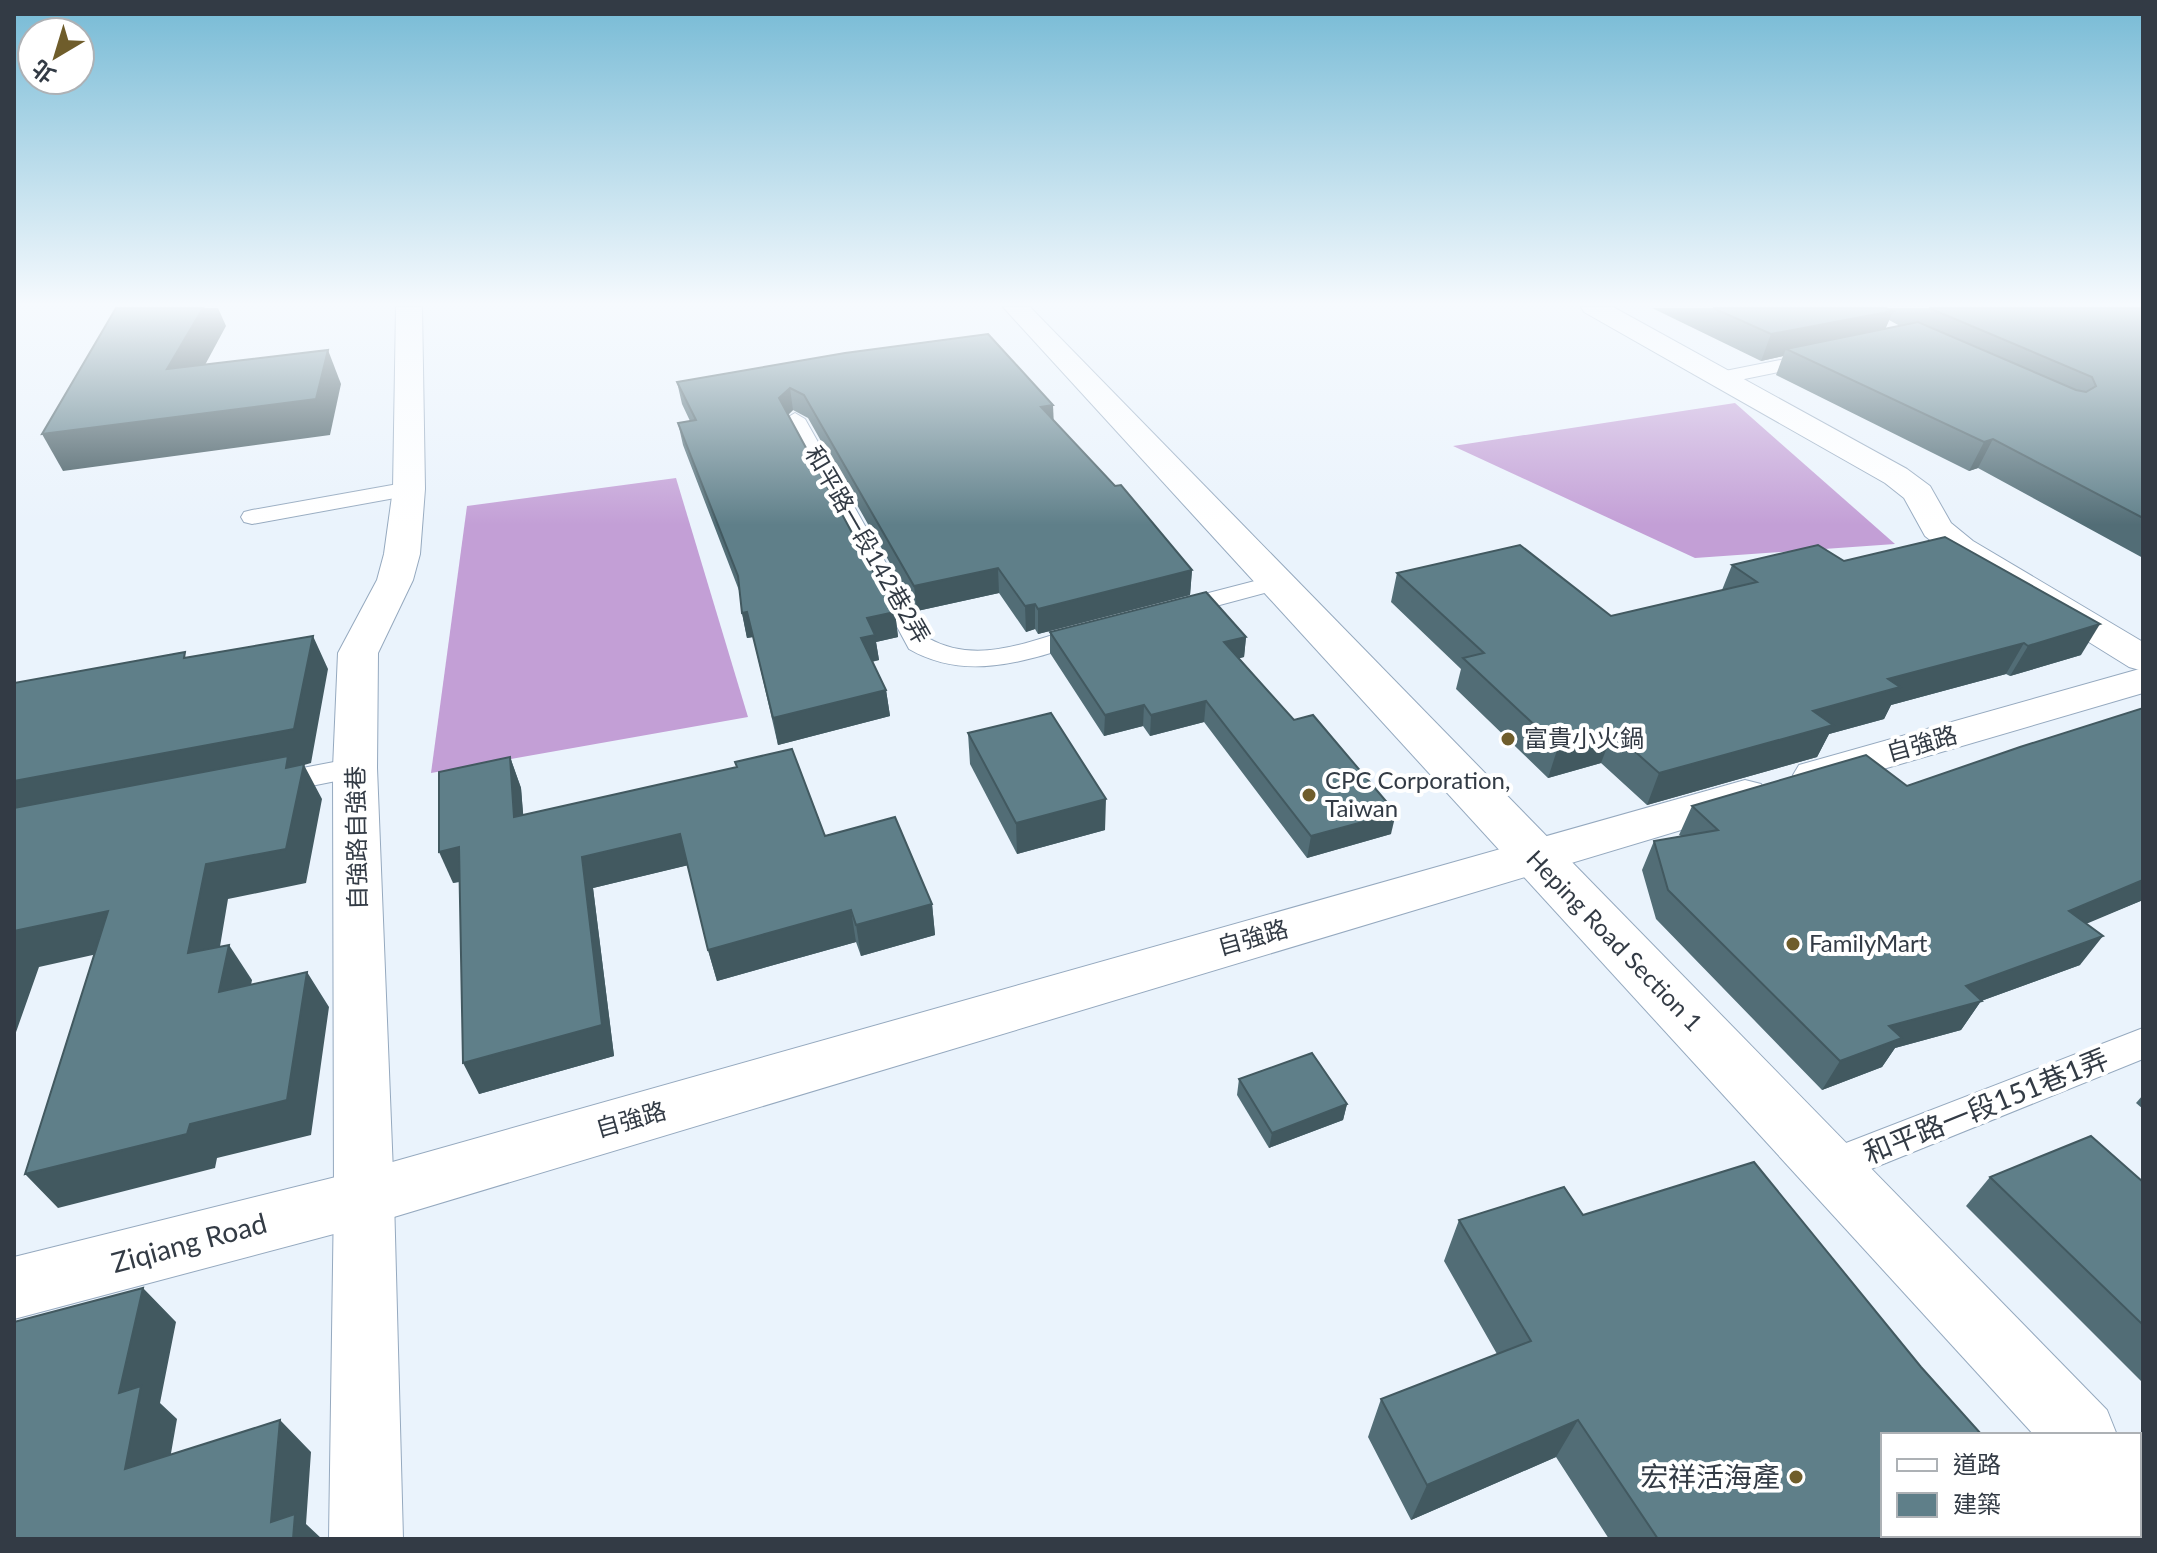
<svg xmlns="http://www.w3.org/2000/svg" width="2157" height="1553" font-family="Lato,'Noto Sans TC',sans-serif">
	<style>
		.forest { fill: #c39fd6 }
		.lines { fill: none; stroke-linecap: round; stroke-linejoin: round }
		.service-casing { stroke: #95a9bf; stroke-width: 2 }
		.minor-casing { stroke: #95a9bf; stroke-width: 2 }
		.tertiary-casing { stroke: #95a9bf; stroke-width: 2 }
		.service { fill: #fff; fill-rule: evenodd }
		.minor { fill: #fff; fill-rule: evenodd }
		.tertiary { fill: #fff; fill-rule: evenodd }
		.wall { fill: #526d76; fill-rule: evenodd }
		.shaded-wall { fill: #425960 }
		.building { fill: #5f7f89; stroke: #425960; stroke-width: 2 }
		.poi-dot { fill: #6f5d2b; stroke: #fff; stroke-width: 3 }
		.labels { text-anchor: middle; stroke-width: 8; stroke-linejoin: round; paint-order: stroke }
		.street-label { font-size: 24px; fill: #333b45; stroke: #fff }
		.poi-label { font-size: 24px; fill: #333b45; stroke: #fff; text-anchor: start }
		.near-street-label { font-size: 28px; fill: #333b45; stroke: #fff }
		.near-poi-label { font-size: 28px; fill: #333b45; stroke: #fff; text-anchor: end }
	</style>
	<rect width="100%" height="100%" fill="#eaf3fc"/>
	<g class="forest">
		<polygon points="1735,403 1895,544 1695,558 1453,446"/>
		<polygon points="676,478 748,717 431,773 467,506"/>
	</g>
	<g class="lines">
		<defs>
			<g id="service">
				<polygon points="1820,352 1827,354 1829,358 1827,362 1720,384 1710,378 1720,372"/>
				<path d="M795,413L805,419L928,638C981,668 1037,637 1090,624L1099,626L1103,632L1099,638C1036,657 971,685 909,649L785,419Z"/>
				<polygon points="409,482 420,489 417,494 252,524 244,522 241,517 244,512 252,510"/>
				<polygon points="1274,576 1283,578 1286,583 1283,588 1175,617 1166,614 1162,609 1166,604"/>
				<polygon points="355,758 366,761 370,768 366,775 271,794 260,791 256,784 260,777 271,774"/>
				<polygon points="2143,1028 2143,1059 1829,1186 1815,1181 1809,1168 1815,1155"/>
			</g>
			<g id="minor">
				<polygon points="396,307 422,307 425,489 420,554 413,580 378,653 377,768 394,1198 403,1539 329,1539 334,1198 333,768 338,653 377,580 384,554 393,489"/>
				<polygon points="1003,307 1030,307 2107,1410 2117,1435 2034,1435"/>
				<polygon points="1581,307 1613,307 1907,469 1930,486 1951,523 1973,541 2143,642 2143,671 2129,667 1949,555 1925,536 1904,498 1885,483 1584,312"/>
				<polygon points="2139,1460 2143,1461 2143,1536 2139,1535"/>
			</g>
			<g id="tertiary">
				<polygon points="2143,668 2143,693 1815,789 1799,785 1793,775 1799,765"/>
				<polygon points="1745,780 1761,784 1767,795 1761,806 364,1226 14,1319 14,1257 364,1170"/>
			</g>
		</defs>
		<use href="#service" class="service-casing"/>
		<use href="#minor" class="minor-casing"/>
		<use href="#tertiary" class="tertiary-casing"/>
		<use href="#service" class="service"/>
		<use href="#minor" class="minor"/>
		<use href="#tertiary" class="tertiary"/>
	</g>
	<g class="wall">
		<path d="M1652,308H2143V558L1978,468L1969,471L1776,375L1783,356L1761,361ZM1889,320L1900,326L1885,329Z"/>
		<polygon points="845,353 1053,420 1192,570 1190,595 1038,634 1035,629 1026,632 999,593 917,611 808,418 793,410 788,415 895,612 898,637 876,642 879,660 872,662 886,690 890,716 778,745 753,637 747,638 742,613 740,593 683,445 678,423 690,421 682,404 677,382"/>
		<polygon points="1844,561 2081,655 2010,676 2006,674 1891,705 1884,719 1829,734 1817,757 1647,805 1601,763 1548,778 1456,689 1461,669 1391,602 1397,573 1611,616 1722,590 1732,565"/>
		<polygon points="1050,632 1246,637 1244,657 1239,658 1391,834 1307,858 1204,722 1150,736 1143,726 1104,736 1050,653"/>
		<polygon points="2143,708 2143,900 2086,923 2080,965 1981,1001 1961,1030 1895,1048 1882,1067 1822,1090 1656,919 1642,870 1654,841 1681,836 1679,835 1692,806 1907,786"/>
		<polygon points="968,733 1105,830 1017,854 970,764"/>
		<polygon points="510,757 521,788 523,815 825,836 932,904 935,935 861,956 856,942 717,981 708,950 688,865 593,888 614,1056 479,1094 460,882 453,883"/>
		<polygon points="1239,1079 1347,1104 1343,1120 1269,1148 1237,1095"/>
		<polygon points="2143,1095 2143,1109 2136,1103"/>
		<polygon points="1990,1177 2143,1182 2143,1383 1966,1206"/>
		<polygon points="1583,1215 1921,1367 2075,1539 1609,1539 1556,1457 1411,1520 1368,1437 1381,1399 1497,1354 1444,1261 1459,1220"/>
	</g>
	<g class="shaded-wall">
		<polygon points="203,308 218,308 226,326 184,404 167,369"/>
		<polygon points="1893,311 1882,337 1786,349 1783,356 1761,361 1771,334"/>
		<polygon points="328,350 341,384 330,435 63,471 42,434"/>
		<polygon points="790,388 793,410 782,420 779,398"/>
		<polygon points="1053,405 1054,427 1041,407"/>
		<polygon points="1993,439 1978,468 1969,471 1984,442"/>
		<polygon points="998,568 999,593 917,611 914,586"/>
		<polygon points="1192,570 1190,595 1038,634 1038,609"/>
		<polygon points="1035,604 1035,629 1026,632 1025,606"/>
		<polygon points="747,612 753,637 747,638 742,613"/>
		<polygon points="895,612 898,637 876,642 879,660 864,663 861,638 867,618"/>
		<polygon points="2100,624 2081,655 2010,676 2028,646"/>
		<polygon points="313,636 328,669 311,763 304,765 322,799 306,883 228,899 213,988 14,820 14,781"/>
		<polygon points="1246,637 1244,657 1222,663 1224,642"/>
		<polygon points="2024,643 2006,674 1891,705 1884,719 1829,734 1817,757 1647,805 1659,773 1888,679"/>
		<polygon points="886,690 890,716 778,745 773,718"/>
		<polygon points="1206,701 1204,722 1150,736 1151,715"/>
		<polygon points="1144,705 1143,726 1104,736 1105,715"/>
		<polygon points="1613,732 1601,763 1548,778 1558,747"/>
		<polygon points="510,757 521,788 526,848 514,817"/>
		<polygon points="1106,799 1105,830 1017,854 1016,823"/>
		<polygon points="1396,813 1391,834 1307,858 1311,836"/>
		<polygon points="680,834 689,865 593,888 614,1056 479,1094 463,1063 582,857"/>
		<polygon points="459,847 473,878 453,883 439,852"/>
		<polygon points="2143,880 2143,900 2048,940 2069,911"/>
		<polygon points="932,904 935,935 861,956 856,925"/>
		<polygon points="851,910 856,942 717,981 708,950"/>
		<polygon points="108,911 133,946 39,967 15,1035 14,1036 14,931"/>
		<polygon points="2103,936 2080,965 1981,1001 1961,1030 1895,1048 1882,1067 1822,1090 1840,1061 1889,1026 1966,986"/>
		<polygon points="229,945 252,980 243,1026 219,992"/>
		<polygon points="307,972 329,1007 311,1135 217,1158 215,1168 58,1208 25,1174 190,1124"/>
		<polygon points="1347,1104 1343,1120 1269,1148 1272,1133"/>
		<polygon points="143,1288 176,1322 160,1403 177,1419 163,1499 125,1469 119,1393"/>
		<polygon points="280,1420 311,1452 306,1524 322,1539 290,1539 271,1522"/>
		<polygon points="1578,1420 1556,1457 1411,1520 1427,1485"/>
	</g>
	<g class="building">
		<polygon points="116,308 203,308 167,369 328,350 316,399 42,434"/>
		<polygon points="1713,308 1886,308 1893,311 1771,334"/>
		<polygon points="1929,308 2143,308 2143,518 1993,439 1984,442 1786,349 1918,322 2076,390 2086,392 2096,386 2092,377"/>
		<polygon points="988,334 1053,405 1041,407 1115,486 1121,485 1192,570 1038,609 1035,604 1025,606 998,568 914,586 804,395 790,388 779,398 895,612 867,618 875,635 861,638 886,690 773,718 747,612 742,613 738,576 678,423 696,420 677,382 845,353"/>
		<polygon points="1945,537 2100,624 2028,646 2024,643 1888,679 1900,687 1813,711 1833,725 1659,773 1613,732 1558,747 1463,658 1484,653 1397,573 1520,545 1611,616 1757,582 1732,565 1818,545 1844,561"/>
		<polygon points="1206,592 1246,637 1224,642 1294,720 1313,715 1396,813 1311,836 1206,701 1151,715 1144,705 1105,715 1050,632"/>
		<polygon points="313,636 294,729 14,781 14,683 185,652 184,658"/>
		<polygon points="2143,708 2143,880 2069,911 2103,936 1966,986 1982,1001 1889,1026 1902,1038 1840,1061 1668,890 1654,841 1718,830 1692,806 1866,755 1907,786 2020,747"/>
		<polygon points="1051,713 1106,799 1016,823 968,733"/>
		<polygon points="792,749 825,836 895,817 932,904 856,925 851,910 708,950 680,834 582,857 602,1025 463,1063 459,847 439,852 439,772 510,757 514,817 737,767 735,762"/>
		<polygon points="288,756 286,768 304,764 286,849 206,864 188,953 229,945 219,992 307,972 287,1100 190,1124 187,1134 25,1174 108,911 14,931 14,808"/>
		<polygon points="1312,1053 1347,1104 1272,1133 1239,1079"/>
		<polygon points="2091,1136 2143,1182 2143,1325 1990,1177"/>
		<polygon points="1754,1162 1921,1367 1982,1435 1883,1435 1883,1535 2071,1535 2075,1539 1658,1539 1578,1420 1427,1485 1381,1399 1531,1341 1459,1220 1564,1187 1583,1215"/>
		<polygon points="143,1288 119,1393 141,1386 125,1469 280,1420 271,1522 295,1514 293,1539 14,1539 14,1322"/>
	</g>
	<linearGradient id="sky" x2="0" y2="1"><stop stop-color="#76bad5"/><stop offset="0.58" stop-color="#f6fafe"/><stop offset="1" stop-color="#f6fafe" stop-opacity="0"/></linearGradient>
	<rect width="2157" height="525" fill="url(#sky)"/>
	<g class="poi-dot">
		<circle cx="1508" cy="739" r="8"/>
		<circle cx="1309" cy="795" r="8"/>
		<circle cx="1793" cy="944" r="8"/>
		<circle cx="1796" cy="1477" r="8"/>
	</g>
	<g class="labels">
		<g class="street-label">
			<text transform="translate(867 545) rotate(60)" y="8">和平路一段142巷2弄</text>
			<text transform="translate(1922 744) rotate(-16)" y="8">自強路</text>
			<text transform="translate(357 838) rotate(-91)" y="8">自強路自強巷</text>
			<text transform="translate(1253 938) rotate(-16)" y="8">自強路</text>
			<text transform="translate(1614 941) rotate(46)" y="8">Heping Road Section 1</text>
			<text transform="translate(631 1120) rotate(-16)" y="8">自強路</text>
		</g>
		<g class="poi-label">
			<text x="1524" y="747">富貴小火鍋</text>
			<text x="1325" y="789">CPC Corporation,<tspan x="1325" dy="28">Taiwan</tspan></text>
			<text x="1809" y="952">FamilyMart</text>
		</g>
		<g class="near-street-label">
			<text transform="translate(1986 1106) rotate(-22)" y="10">和平路一段151巷1弄</text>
			<text transform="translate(189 1243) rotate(-15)" y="10">Ziqiang Road</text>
		</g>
		<g class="near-poi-label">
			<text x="1780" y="1487">宏祥活海產</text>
		</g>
	</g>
	<rect width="2157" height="1553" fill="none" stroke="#333b45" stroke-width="32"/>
	<rect x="1881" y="1433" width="260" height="104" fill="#ffffff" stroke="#adb1b5" stroke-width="2"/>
	<rect x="1897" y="1459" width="40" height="12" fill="#ffffff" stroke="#adb1b5" stroke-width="2"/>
	<text x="1953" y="1473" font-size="24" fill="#333b45">道路</text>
	<rect x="1897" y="1493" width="40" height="24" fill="#5f7f89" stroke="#adb1b5" stroke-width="2"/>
	<text x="1953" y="1513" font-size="24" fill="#333b45">建築</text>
	<g transform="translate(56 56) rotate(218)"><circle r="38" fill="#ffffff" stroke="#adb1b5" stroke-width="2"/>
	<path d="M0-6L14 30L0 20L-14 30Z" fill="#6f5d2b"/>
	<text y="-12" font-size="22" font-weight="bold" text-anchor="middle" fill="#333b45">北</text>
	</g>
</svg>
